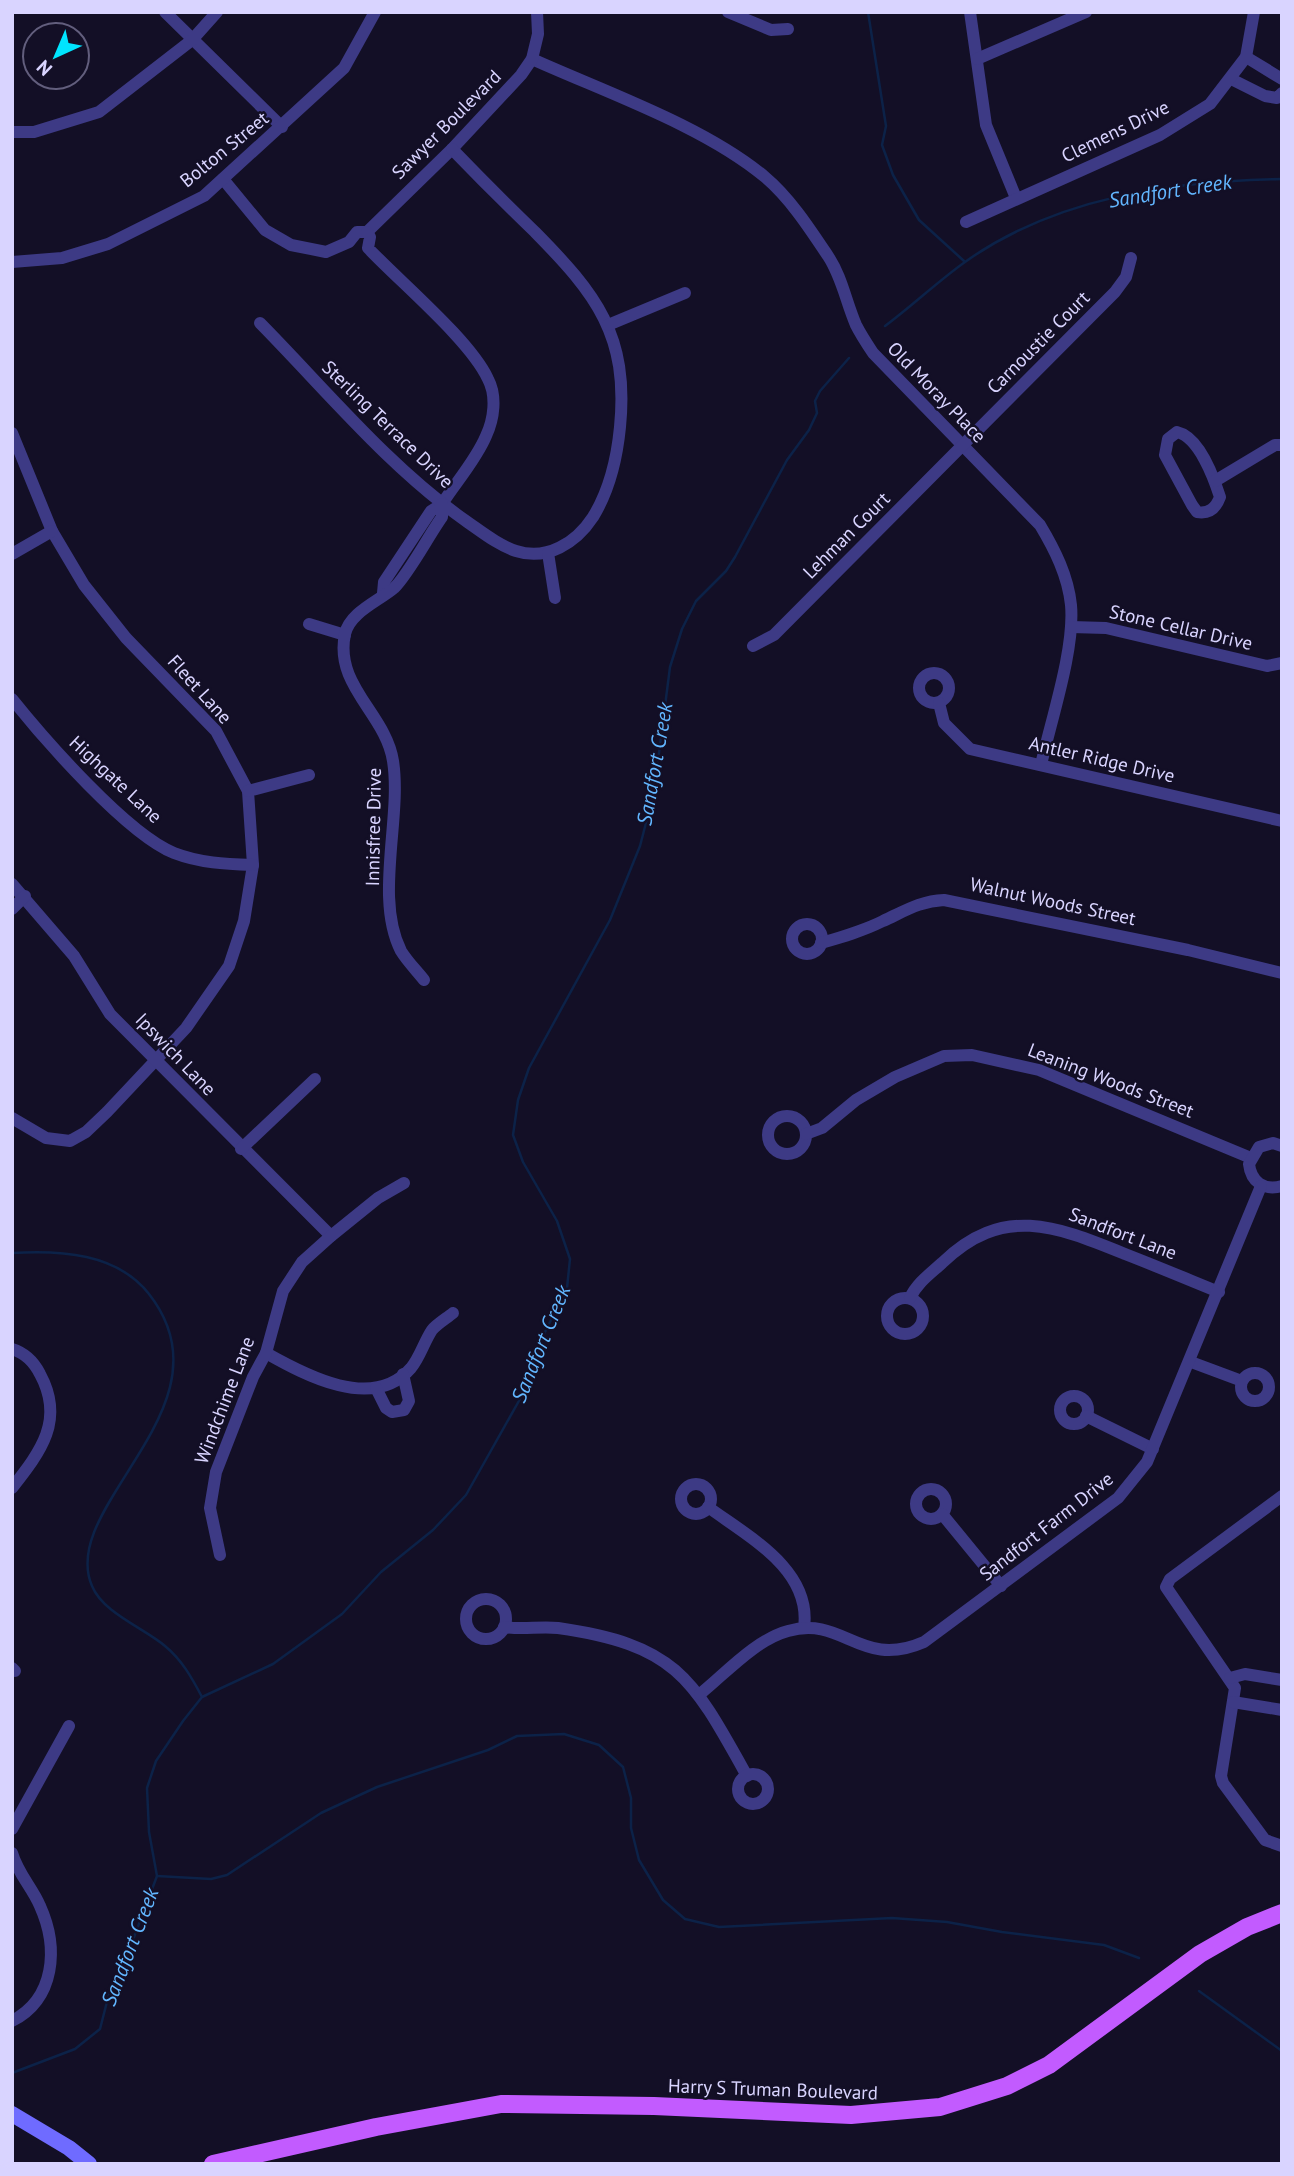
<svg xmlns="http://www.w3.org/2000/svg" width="1294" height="2176" font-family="'PT Sans',sans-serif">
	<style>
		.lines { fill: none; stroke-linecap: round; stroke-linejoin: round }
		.stream { stroke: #0c2248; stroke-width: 2.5 }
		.street { stroke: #3d3a85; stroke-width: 12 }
		.secondary { stroke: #6f6bff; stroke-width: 16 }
		.primary { stroke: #c25bff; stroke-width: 18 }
		.labels { text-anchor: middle; stroke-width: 5; stroke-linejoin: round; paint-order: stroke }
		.street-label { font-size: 19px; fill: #d9d4ff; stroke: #130f26 }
		.water-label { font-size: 21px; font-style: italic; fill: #62b6ff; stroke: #130f26 }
	</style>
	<rect width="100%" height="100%" fill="#130f26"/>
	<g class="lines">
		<g class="stream">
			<polyline points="868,12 886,126 882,145 893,175 919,220 964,261"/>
			<path d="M885,326C912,306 937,282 965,262C1056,197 1173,181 1282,179"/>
			<path d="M12,1253C60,1250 117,1253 149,1294C237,1406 57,1505 92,1586C103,1613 144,1628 165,1646C182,1660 192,1678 202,1697"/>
			<polyline points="157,1876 211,1879 227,1875 321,1813 377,1787 488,1750 517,1736 564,1734 599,1745 623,1767 631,1798 631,1828 639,1860 663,1900 685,1919 719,1927 892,1918 947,1922 1002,1932 1104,1945 1139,1958"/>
			<polyline points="1199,1991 1282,2051"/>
			<polyline points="12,2073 75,2049 100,2029 111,1986 122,1969 157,1876 149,1832 147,1788 156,1761 183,1721 202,1697 273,1664 342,1614 381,1572 433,1530 466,1495 520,1399 530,1362 567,1288 570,1259 557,1221 523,1162 513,1135 518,1100 529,1068 610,920 640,846 654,792 670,667 682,629 696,601 726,571 735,557 787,460 809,430 817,413 815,401 820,391 849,358"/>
		</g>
		<g class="street">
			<polyline points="165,12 282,127"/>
			<polyline points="728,12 771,30 788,29"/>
			<polyline points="970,12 986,125 1016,198"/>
			<polyline points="1246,57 1282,79"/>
			<path d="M532,59C605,92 704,126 765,177C790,198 810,229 828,256C842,277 846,302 856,325C861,335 867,344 873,353L1040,525C1055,550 1068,576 1071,605C1075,649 1051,720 1041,765"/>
			<polyline points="977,59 1086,12"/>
			<polyline points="1231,79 1265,96 1277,98 1282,93"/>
			<polyline points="12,132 34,132 99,112 192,40 217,12"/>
			<polyline points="223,179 265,230 291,245 326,252 349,242 357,232 367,232 452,149 521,75 532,59 538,34 537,12"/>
			<polyline points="966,222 1160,135 1210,104 1246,57 1254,12"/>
			<path d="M367,232L370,237L368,248C400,282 470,340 488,379C497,396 494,419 486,436C476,460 456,482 442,504L431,511L384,582L383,593"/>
			<polyline points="12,262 62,258 108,244 204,196 344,68 375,12"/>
			<path d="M260,323C326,390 389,467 466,521C482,532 498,545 516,551C547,561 576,543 593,517C609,491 617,458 620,427C629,335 596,294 535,232C507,205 479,177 452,149"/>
			<polyline points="608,325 685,293"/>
			<path d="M1177,432C1199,437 1214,478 1220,497C1216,508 1209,514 1197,512L1192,505L1165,455L1168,439Z"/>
			<polyline points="12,433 52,531 84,585 126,638 216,731 248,791 253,865 244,921 229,966 186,1028 107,1112 86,1132 70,1141 46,1138 12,1118"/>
			<polyline points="1215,481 1275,445 1282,445"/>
			<polyline points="548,553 555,598"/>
			<polyline points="12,554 52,531"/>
			<polyline points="309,624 345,635"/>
			<polyline points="1071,627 1106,628 1267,666 1282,663"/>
			<polyline points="753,646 774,635 1115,292 1126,277 1131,258"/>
			<circle cx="934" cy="688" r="15"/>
			<path d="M12,699C45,740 127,834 174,853C200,863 225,864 253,865"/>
			<polyline points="939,703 944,723 970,749 1282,821"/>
			<polyline points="248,791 309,775"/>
			<polyline points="12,884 74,956 110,1014 331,1236"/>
			<polyline points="12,909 25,896"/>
			<circle cx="807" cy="939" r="15"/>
			<path d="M821,943C842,937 863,931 883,921C905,911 920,901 944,900L1188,950L1282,973"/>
			<path d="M424,980C417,971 407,961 401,951C374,898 402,818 393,761C386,714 334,686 345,634C350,612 379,601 394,588C408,575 429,535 442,517V504"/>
			<circle cx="787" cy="1135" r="19"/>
			<polyline points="806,1134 822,1128 856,1100 895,1077 944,1056 972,1055 1039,1070 1251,1158"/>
			<path d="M1282,1146L1273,1143L1259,1147L1249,1164C1251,1182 1264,1191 1282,1186"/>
			<polyline points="241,1149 315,1079"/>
			<circle cx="905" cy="1316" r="18"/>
			<path d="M910,1298C917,1283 930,1274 942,1263C1003,1204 1056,1226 1125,1254C1156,1266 1187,1279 1219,1292"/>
			<path d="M12,1349C25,1353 34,1362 40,1374C65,1420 41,1451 12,1488"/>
			<path d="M266,1353C305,1375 373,1412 411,1368C420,1357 424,1342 432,1330C437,1324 447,1318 453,1313"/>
			<polyline points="1191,1362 1242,1381"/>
			<circle cx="1255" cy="1387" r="14"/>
			<polyline points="376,1388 386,1408 392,1412 404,1410 409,1401 403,1374"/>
			<circle cx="1074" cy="1410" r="14"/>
			<polyline points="1086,1416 1153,1449"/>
			<circle cx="696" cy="1499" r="15"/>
			<circle cx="931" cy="1504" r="15"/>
			<polyline points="1282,1496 1170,1579 1166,1587 1235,1688 1221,1776 1223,1783 1265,1840 1282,1846"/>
			<path d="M708,1507C749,1537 812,1570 804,1628"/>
			<polyline points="942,1514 1001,1586"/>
			<polyline points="220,1555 210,1508 216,1472 253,1377 266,1353 283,1291 302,1262 331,1236 378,1198 404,1183"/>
			<circle cx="486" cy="1619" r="20"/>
			<path d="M504,1627C522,1630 540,1626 558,1628C676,1645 692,1677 747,1776"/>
			<polyline points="12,1668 15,1671"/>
			<polyline points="1230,1678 1245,1674 1282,1680"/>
			<path d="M700,1694C726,1673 755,1640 788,1631C844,1615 860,1670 924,1642L1118,1498L1147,1462L1261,1186"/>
			<polyline points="1233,1702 1282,1710"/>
			<circle cx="753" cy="1789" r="15"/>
			<polyline points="12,1829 69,1726"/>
			<path d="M12,1853C18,1874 32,1887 40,1906C59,1948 55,1999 12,2021"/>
		</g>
		<polyline class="secondary" points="12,2114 69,2148 89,2164"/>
		<polyline class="primary" points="213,2164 376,2127 501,2104 654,2106 851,2115 940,2107 1007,2086 1049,2065 1200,1954 1247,1927 1282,1913"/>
	</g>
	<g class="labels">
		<g class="street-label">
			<text transform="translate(446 124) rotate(-45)" y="7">Sawyer Boulevard</text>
			<text transform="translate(1115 131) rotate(-26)" y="7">Clemens Drive</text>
			<text transform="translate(224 149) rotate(-39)" y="7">Bolton Street</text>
			<text transform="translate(1038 342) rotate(-45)" y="7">Carnoustie Court</text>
			<text transform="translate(937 392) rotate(46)" y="7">Old Moray Place</text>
			<text transform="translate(388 424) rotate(44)" y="7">Sterling Terrace Drive</text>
			<text transform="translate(846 535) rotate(-45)" y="7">Lehman Court</text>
			<text transform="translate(1181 627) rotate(13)" y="7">Stone Cellar Drive</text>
			<text transform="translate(200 689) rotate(48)" y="7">Fleet Lane</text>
			<text transform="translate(1102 759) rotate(13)" y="7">Antler Ridge Drive</text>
			<text transform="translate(116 779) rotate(43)" y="7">Highgate Lane</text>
			<text transform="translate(373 827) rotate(-89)" y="7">Innisfree Drive</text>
			<text transform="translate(1053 901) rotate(12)" y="7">Walnut Woods Street</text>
			<text transform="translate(176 1054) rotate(46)" y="7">Ipswich Lane</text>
			<text transform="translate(1111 1080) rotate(21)" y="7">Leaning Woods Street</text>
			<text transform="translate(1123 1233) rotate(21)" y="7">Sandfort Lane</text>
			<text transform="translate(224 1400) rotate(-69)" y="7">Windchime Lane</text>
			<text transform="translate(1046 1526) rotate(-38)" y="7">Sandfort Farm Drive</text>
			<text transform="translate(773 2089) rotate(2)" y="7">Harry S Truman Boulevard</text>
		</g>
		<g class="water-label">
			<text transform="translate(1170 191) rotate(-9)" y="7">Sandfort Creek</text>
			<text transform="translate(655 764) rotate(-80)" y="7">Sandfort Creek</text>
			<text transform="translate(541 1344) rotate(-68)" y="7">Sandfort Creek</text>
			<text transform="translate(130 1947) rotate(-69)" y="7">Sandfort Creek</text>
		</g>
	</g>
	<rect width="1294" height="2176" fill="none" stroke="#d9d4ff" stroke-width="28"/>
	<g transform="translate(56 56) rotate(224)"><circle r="33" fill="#130f26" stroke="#625e7d" stroke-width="2"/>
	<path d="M0-5L12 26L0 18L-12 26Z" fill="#00e5ff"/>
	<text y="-10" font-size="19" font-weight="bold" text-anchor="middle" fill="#d9d4ff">N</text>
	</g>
</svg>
